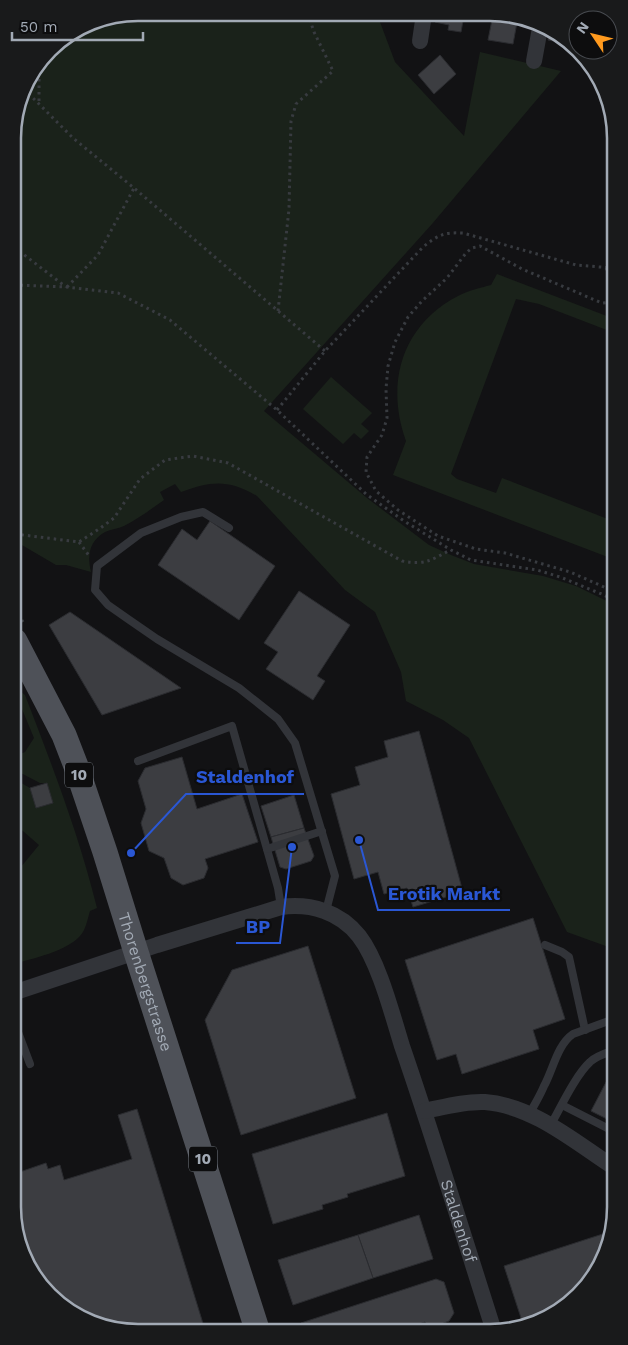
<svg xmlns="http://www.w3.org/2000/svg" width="628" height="1345" font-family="'Work Sans',sans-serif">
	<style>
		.green { fill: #1a221a }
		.building { fill: #3c3d41; stroke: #2b2c30 }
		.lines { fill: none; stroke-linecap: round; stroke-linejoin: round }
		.path { stroke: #383b40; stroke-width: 3; stroke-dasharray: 2.5 4; stroke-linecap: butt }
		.lane { stroke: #323439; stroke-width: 8 }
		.street { stroke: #323439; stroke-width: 16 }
		.primary { stroke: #4e5158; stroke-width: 25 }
		.labels { text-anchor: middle; stroke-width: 4.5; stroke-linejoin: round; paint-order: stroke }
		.shield { fill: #0d0d0e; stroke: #757b83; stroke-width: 1 }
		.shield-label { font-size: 15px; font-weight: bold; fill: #a2aab5 }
		.street-label { font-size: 16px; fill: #a2aab5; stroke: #0d0d0e }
		.rim { fill: none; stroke: #a2aab5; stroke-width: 2.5 }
		.leader { fill: none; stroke: #2a57d4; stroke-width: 2 }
		.callout-dot { fill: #2a57d4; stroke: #0d0d0e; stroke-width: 2 }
		.callout-label { font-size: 18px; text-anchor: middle; font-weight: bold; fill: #2a57d4; stroke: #0d0d0e; stroke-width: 4.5; stroke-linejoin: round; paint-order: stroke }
	</style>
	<rect width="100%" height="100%" fill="#121214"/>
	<g class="green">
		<path d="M138,13L377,14L395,62L464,136L480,52L561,71L432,224L264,411L367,498L429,545L451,555L474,564L543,576L576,586L613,604L614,949L567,932L469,738L443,720L406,701L401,672L375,612L345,590L257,496C228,479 211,481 181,492L175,484L160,492L164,500C151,509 138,519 124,526C118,529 111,529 105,532C89,541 87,556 91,572L66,565H56L15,541L14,122L26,82L55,44L90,22Z"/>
		<path d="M497,274L612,318V332L539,304L516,299L451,474L457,479L496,493L502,478L613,521V559L393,475L406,441C385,383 402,325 458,296C469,290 480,288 491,285Z"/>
		<polygon points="331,377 372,413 361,424 369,431 361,439 354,433 343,444 303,409"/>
		<path d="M16,688L25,695C52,765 79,835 97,908L90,911C88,917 87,924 84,930C75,949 36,958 16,963V873L39,845L16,825V780L30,788L36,808L53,803L46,783H40L15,770V756L25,752L34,738L17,697Z"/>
	</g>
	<g class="building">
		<polygon points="436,14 464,15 461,32 448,30 449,25 435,22"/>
		<polygon points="493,15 514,15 518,17 513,44 488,40"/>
		<polygon points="549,32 570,43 570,44 548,40"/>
		<polygon points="440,55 456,74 434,94 418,75"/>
		<polygon points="210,521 275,566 239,620 158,565 182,529 197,540"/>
		<polygon points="299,591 350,625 317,676 325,681 313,700 266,669 278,652 264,643"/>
		<polygon points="70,612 181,688 102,715 49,625"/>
		<polygon points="419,731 463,892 413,907 407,888 384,894 378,872 354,879 331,794 360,785 355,767 388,757 384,741"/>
		<polygon points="182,757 197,809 242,794 258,842 205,859 208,868 204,878 183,885 171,878 164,858 149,851 141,823 146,809 138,781 145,768"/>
		<polygon points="47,783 53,803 36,808 30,788"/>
		<polygon points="294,795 304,828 271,837 261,806"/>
		<polygon points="304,828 314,856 311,861 286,869 280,867 271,837"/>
		<polygon points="533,918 565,1019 533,1030 539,1049 462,1074 456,1054 437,1060 405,960"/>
		<polygon points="308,946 356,1098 241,1135 205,1020 232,970"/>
		<polygon points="615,1065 615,1123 591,1111"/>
		<polygon points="137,1109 205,1330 114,1330 55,1301 17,1239 17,1173 46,1163 48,1169 60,1165 64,1180 132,1159 118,1115"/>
		<polygon points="387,1113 405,1176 347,1194 348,1197 322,1205 323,1209 273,1224 252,1154"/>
		<polygon points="419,1215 433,1259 373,1278 358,1235"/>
		<polygon points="612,1231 606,1255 584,1289 524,1327 504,1266"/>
		<polygon points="358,1235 373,1278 293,1305 278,1260"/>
		<polygon points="436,1279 444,1282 454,1313 449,1321 428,1329 425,1322 404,1329 303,1329 301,1323"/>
	</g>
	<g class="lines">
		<g class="path">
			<polyline points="24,89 73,138 134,188 325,351"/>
			<polyline points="39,101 39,65"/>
			<polyline points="14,247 66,287"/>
			<polyline points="606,268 612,278"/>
			<polyline points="14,285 67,287 118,293 170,320 277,410 366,494 404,521 451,550 471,560 537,570 560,577 604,595 613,600"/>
			<polyline points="67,287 98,255 134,188"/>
			<polyline points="612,302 602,303 522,269 480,246 472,248 466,253 447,278 422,301 408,317 395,342 388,366 386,389 387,418 382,435 367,457 366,472 376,491 398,510 438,536 476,549 505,553 570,572 613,591"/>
			<polyline points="278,311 289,209 291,121 296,104 333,71 314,32 308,14"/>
			<path d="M277,410L325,351L423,247C438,235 444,232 463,233L576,265L612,268"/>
			<path d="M15,534L79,542L99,529L114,518L140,479L165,460L193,456L228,463L402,561C425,565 430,561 450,550"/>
			<polyline points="79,542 90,557"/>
			<polyline points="15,609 23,622"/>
		</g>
		<g class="lane">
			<polyline points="229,528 203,512 181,517 141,533 97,566 95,590 108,605 128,619 157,639 239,688 278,719 295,743 335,876 326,911"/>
			<polyline points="138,761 232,726 278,888 281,907"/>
			<polyline points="267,849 322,831"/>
			<polyline points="545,945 562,952 569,957 585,1030"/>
			<polyline points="16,1027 30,1064"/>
			<polyline points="562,1105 615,1132"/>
			<path d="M529,1115C534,1105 540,1096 544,1086C553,1070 557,1045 573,1034L614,1019"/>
			<path d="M550,1126C561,1107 575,1076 590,1062C596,1056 606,1053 615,1050"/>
		</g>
		<g class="street">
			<polyline points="420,41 424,14"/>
			<polyline points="534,61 540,28"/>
			<path id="s1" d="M16,992L157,945L281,907C311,903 340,912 359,936C379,962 392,1014 402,1046C434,1139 463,1234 493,1328"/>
			<path d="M424,1111C444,1107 465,1101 485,1102C534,1106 576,1143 615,1168"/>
		</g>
		<path class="primary" id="s2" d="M15,641L64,735L76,766L105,852L136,952L257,1329"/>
	</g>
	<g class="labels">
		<g class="shield">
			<rect x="65" y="762.5" width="28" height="25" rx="4"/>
			<rect x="189" y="1146.5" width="28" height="25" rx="4"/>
		</g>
		<g class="shield-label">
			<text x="79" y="780">10</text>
			<text x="203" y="1164">10</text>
		</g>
		<g class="street-label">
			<text dy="6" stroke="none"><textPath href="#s2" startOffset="366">Thorenbergstrasse</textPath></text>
			<text dy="6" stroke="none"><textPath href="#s1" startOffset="668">Staldenhof</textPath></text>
		</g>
	</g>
	<path d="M0 0H628V1345H0ZM138 21H490A117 117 0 0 1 607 138V1207A117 117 0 0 1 490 1324H138A117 117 0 0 1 21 1207V138A117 117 0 0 1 138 21Z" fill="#191a1b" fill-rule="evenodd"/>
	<path class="rim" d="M138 21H490A117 117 0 0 1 607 138V1207A117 117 0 0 1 490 1324H138A117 117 0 0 1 21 1207V138A117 117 0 0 1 138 21Z"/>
	<path class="leader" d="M131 853L186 794H304M359 840L378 910H510M292 847L280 943H236"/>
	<g class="callout-dot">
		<circle cx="131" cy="853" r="5"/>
		<circle cx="359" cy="840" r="5"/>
		<circle cx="292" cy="847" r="5"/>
	</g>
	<g class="callout-label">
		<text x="245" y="783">Staldenhof</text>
		<text x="444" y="900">Erotik Markt</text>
		<text x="258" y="933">BP</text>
	</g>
	<g transform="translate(593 35) rotate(305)"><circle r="24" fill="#0d0d0e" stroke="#494c51"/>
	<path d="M0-4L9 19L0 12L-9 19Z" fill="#ff9a1e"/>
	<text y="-8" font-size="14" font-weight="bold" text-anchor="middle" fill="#a2aab5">N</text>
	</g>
	<path d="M12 32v8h131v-8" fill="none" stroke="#a2aab5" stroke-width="2.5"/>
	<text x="20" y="32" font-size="15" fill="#a2aab5" stroke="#0d0d0e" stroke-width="4" paint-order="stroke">50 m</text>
</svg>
